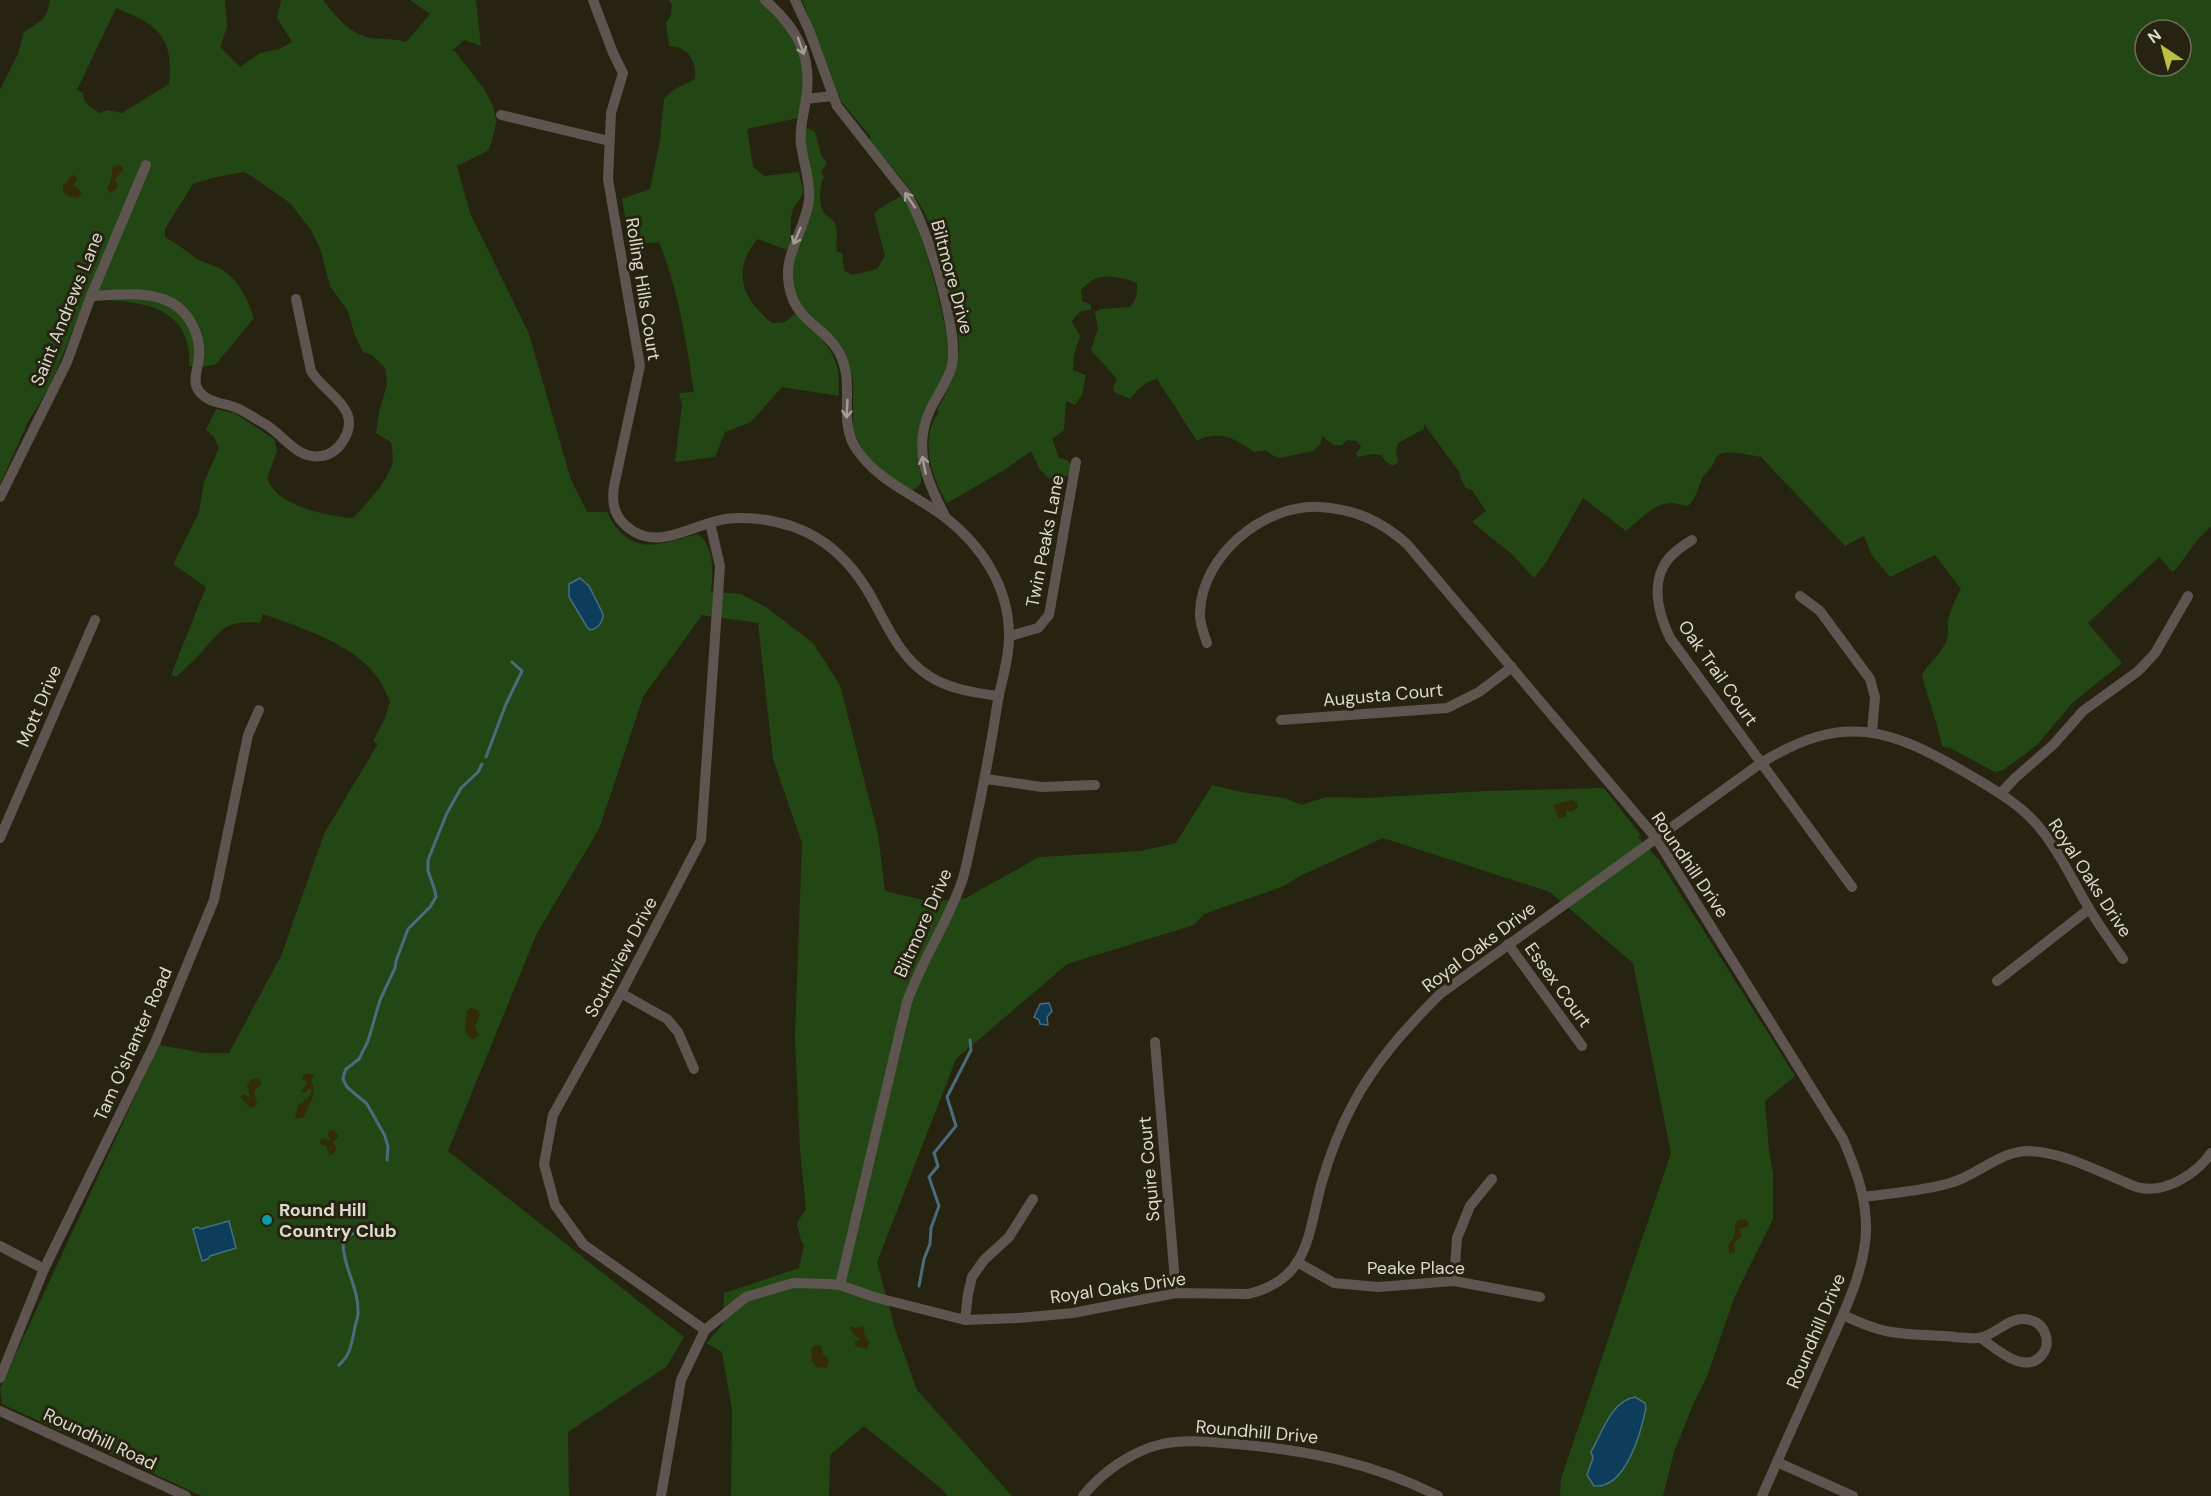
<svg xmlns="http://www.w3.org/2000/svg" width="2211" height="1496" font-family="'DM Sans',sans-serif">
	<style>
		.green { fill: #224714; fill-rule: evenodd }
		.sand { fill: #322a08 }
		.water { fill: #0c3e5c; stroke: #4a6d7e; stroke-width: 1.5 }
		.lines { fill: none; stroke-linecap: round; stroke-linejoin: round }
		.stream { stroke: #4a6d7e; stroke-width: 3 }
		.minor { stroke: #5e5550; stroke-width: 10 }
		.oneway { stroke: #a39e95 }
		.culture-dot { fill: #0f9aa8; stroke: #272311; stroke-width: 2 }
		.labels { text-anchor: middle; stroke-width: 6; stroke-linejoin: round; paint-order: stroke }
		.street-label { font-size: 18px; fill: #dbdace; stroke: #272311 }
		.poi-label { font-size: 18px; font-weight: bold; fill: #dbdace; stroke: #272311; text-anchor: start }
	</style>
	<rect width="100%" height="100%" fill="#272311"/>
	<g class="green">
		<path d="M50,0H225L227,27L220,47L240,67L260,53L279,49L292,42L277,18L281,0H323C333,13 347,30 363,36C376,41 392,37 406,42L430,14L410,0H476L481,46L464,40L452,51H455C469,71 492,93 496,118C497,127 491,141 489,150L457,166L470,213L529,334L571,480L587,512H607C629,558 659,545 697,534C715,545 713,574 711,592L741,594L766,607L813,643L840,685L878,834L885,891L932,902L966,898L1039,857L1141,851L1176,843L1212,785L1241,792L1285,798L1302,805L1326,797L1366,798L1486,791L1604,788L1640,834L1639,838L1659,860L1795,1076L1765,1101L1769,1150L1773,1173V1219L1734,1298L1708,1374L1692,1407L1674,1452L1663,1496H1560L1561,1479L1671,1153L1633,963L1550,892L1383,838L1300,876L1284,886L1204,914L1194,925L1067,964L956,1059L877,1262L895,1329L917,1390L1012,1496H947L942,1489L864,1426L830,1455L829,1496H731L732,1410L722,1352L706,1343L723,1324L724,1293L799,1268L804,1245L801,1241C798,1221 792,1228 806,1210L800,1150L795,1037L802,843L773,759L758,623L702,615L643,697L599,829L537,933L448,1151L684,1337L666,1367L568,1432L569,1496H202L2,1404L0,1388L159,1045L204,1053H229L281,956L324,834L378,744L373,741L385,718L390,702C386,692 381,681 374,673C352,644 297,626 263,614L260,623C225,619 221,630 200,654C193,662 184,669 176,677L171,675L206,587L173,564L199,512L204,482L219,448L214,437L206,430L216,409L234,413L274,439L277,451L267,478C269,482 271,487 274,490C290,508 331,517 353,518C364,507 388,480 392,465C394,457 392,449 391,442L376,433L380,408L387,385L385,368L372,355L363,352L355,336L348,311L330,286L321,251L311,230L290,203L253,177L244,172L212,178L193,184L165,229V237C176,243 186,251 197,259C204,263 211,264 219,268C237,277 248,299 254,318L216,364L203,367L189,366C192,328 170,308 134,303C117,300 102,301 87,296L49,388L29,420L0,484V90L18,54L24,32L42,20L47,12ZM116,8C157,25 174,35 169,84L122,113L107,110L99,113C91,108 83,103 83,93L77,90Z"/>
		<path d="M669,0H760C784,21 804,47 805,80C805,92 800,106 798,118L747,129L753,167L764,176L799,172C799,178 803,185 803,191C802,200 793,205 792,213C789,226 793,237 787,250L757,239C753,245 747,253 745,260C736,287 753,307 772,323L785,322L796,313C812,329 832,345 837,367C840,376 838,387 839,396L782,387L751,422L725,432L715,457L675,462L682,405L679,393L694,392C686,341 679,291 659,242L630,245L622,199L650,189L660,140L664,99L673,90L695,79C697,61 688,47 669,46L666,22L671,16L672,5Z"/>
		<path d="M802,0H2211V527C2195,539 2187,557 2173,572L2159,557L2088,623L2122,663L2072,703L2037,745L2003,770L1995,772L1950,748L1942,746C1937,721 1928,699 1922,675C1929,662 1943,652 1947,639C1949,633 1947,626 1948,620C1951,609 1955,599 1961,589L1935,555L1890,577L1871,554L1864,536L1845,546L1761,457C1752,455 1726,450 1720,454C1715,457 1715,462 1712,466C1709,471 1703,475 1701,481C1697,491 1696,498 1688,506C1683,505 1678,504 1673,503C1655,502 1639,520 1626,531L1583,498L1547,561L1534,578L1514,556L1472,522L1486,511L1472,490L1466,488L1460,477V473L1424,424V429L1398,443L1396,450L1398,462L1393,466L1386,462L1381,455L1373,454L1358,457L1356,453L1361,447L1357,441L1347,440L1342,445H1334L1322,436L1320,445L1313,451L1279,458C1265,454 1273,448 1254,452C1236,439 1218,429 1197,441L1157,379C1144,382 1138,389 1130,399L1114,392L1113,387L1117,379L1091,350L1098,328L1095,312L1101,309L1130,307C1137,299 1137,293 1137,283C1127,278 1108,275 1097,278C1091,280 1085,286 1081,290L1082,301L1091,305V310C1081,310 1077,313 1072,322L1080,336L1074,355L1073,370L1086,375L1082,395L1075,405L1066,401L1064,430L1052,439L1059,458L1067,460L1071,464V473C1065,479 1056,479 1048,478L1039,468L1031,451L1004,470L947,503C931,476 919,439 939,412L937,410C972,350 958,333 943,271C937,249 932,225 921,206C907,183 887,162 870,141V136L841,101ZM2145,30H2181V66H2145Z"/>
		<path d="M804,126L815,132L821,155L827,163L821,172L824,177C819,185 818,206 825,214C828,218 833,218 835,224C839,233 835,242 837,252L842,253L844,270L852,275L877,269L885,256L874,214L880,208L901,196C904,201 908,206 911,211C922,230 950,333 948,353C945,389 925,421 919,455C916,468 930,485 911,490L888,476L864,453L853,431V381L847,357L842,346L797,302L791,273L800,240L810,217Z"/>
	</g>
	<g class="sand">
		<polygon points="119,165 123,166 123,170 115,179 118,185 117,189 110,193 107,189 112,177 112,168"/>
		<polygon points="72,175 76,176 77,180 73,186 79,189 82,194 77,198 70,197 63,192 63,186"/>
		<polygon points="1572,800 1577,803 1578,807 1571,812 1566,810 1566,816 1559,819 1553,805"/>
		<path d="M471,1008L478,1010L480,1015L475,1026L479,1035L473,1040C461,1034 466,1021 467,1011Z"/>
		<path d="M309,1073L314,1075L311,1081C318,1093 309,1106 304,1117L298,1119L295,1117L298,1105L307,1099L312,1091L310,1088L304,1093L301,1091L308,1082L302,1079V1076Z"/>
		<polygon points="258,1078 262,1084 254,1091 257,1103 253,1108 249,1107 240,1097 244,1094 250,1098 247,1086 252,1079"/>
		<polygon points="330,1130 334,1130 339,1136 333,1142 336,1148 335,1152 330,1155 326,1146 321,1145 320,1141 322,1138 330,1141 328,1134"/>
		<polygon points="1746,1219 1749,1224 1746,1227 1739,1229 1742,1236 1734,1242 1735,1253 1729,1254 1728,1246 1735,1234 1735,1224 1739,1220"/>
		<polygon points="852,1326 856,1328 863,1326 865,1336 870,1342 867,1349 855,1346 855,1341 861,1340 852,1333 850,1328"/>
		<polygon points="815,1345 821,1346 823,1354 829,1361 828,1366 825,1368 816,1367 812,1360 811,1349"/>
	</g>
	<g class="water">
		<path d="M580,578L589,586L603,614C603,622 598,629 590,630L587,627L569,597V584Z"/>
		<polygon points="1049,1003 1052,1011 1047,1017 1048,1025 1040,1024 1039,1020 1034,1017 1040,1004"/>
		<polygon points="229,1221 236,1248 210,1256 208,1259 202,1261 193,1229 198,1227 200,1229"/>
		<path d="M1635,1397L1645,1403L1646,1408C1641,1432 1626,1489 1594,1486L1587,1475L1593,1458L1591,1452C1602,1433 1611,1401 1635,1397Z"/>
	</g>
	<g class="lines">
		<g class="stream">
			<polyline points="486,757 506,704 522,671 512,662"/>
			<polyline points="387,1160 388,1147 385,1136 367,1104 347,1087 343,1079 344,1074 346,1069 359,1059 368,1041 380,1000 395,968 396,961 408,929 430,907 436,897 435,891 428,871 428,860 447,813 461,788 478,772 482,764"/>
			<polyline points="919,1286 924,1259 930,1244 931,1228 939,1206 929,1177 938,1166 934,1153 956,1126 947,1097 971,1050 970,1040"/>
			<path d="M339,1365C351,1355 352,1341 355,1327C356,1322 358,1318 358,1313C359,1287 342,1266 343,1240L357,1231"/>
		</g>
		<g class="minor">
			<path d="M593,0L613,53L623,73L611,113L608,179L640,366L614,486C612,501 613,513 624,524C656,555 690,524 726,519C748,516 774,520 794,527C825,538 849,561 866,588C885,619 897,656 929,676C949,689 975,693 999,696"/>
			<path d="M765,0C797,28 813,56 806,99C804,114 799,128 801,144C803,162 811,182 809,200C804,237 778,257 792,297C801,322 827,330 839,352C857,386 836,420 857,450C880,483 916,495 946,518C983,547 1008,587 1009,633C1010,655 1002,679 998,700C991,745 983,789 973,834C970,848 967,864 963,878C949,921 922,959 907,1002L840,1285"/>
			<path d="M795,0L809,30L837,106L907,195C927,225 959,330 952,365C948,382 937,395 930,410C912,449 928,484 946,518"/>
			<polyline points="806,99 832,96"/>
			<polyline points="501,115 609,141"/>
			<path d="M91,296C117,295 148,290 172,303C190,313 201,337 199,357C198,367 193,380 197,388C206,404 223,402 237,408C246,412 256,419 265,424C284,435 297,460 321,456C330,455 338,449 343,441C364,408 325,395 311,371L296,299"/>
			<polyline points="0,497 67,362 91,296 146,165"/>
			<path d="M1692,540C1684,545 1675,551 1669,558C1650,581 1658,613 1670,638L1852,887"/>
			<polyline points="1800,596 1820,611 1870,679 1875,697 1872,732"/>
			<polyline points="1010,636 1038,628 1049,615 1076,462"/>
			<path d="M1207,643C1204,633 1199,623 1200,612C1202,555 1264,504 1320,507C1355,509 1381,521 1407,544L1656,838L1843,1139C1856,1170 1867,1198 1866,1232C1864,1275 1841,1318 1824,1357C1803,1404 1782,1450 1762,1496"/>
			<polyline points="1281,720 1447,708 1479,692 1512,667"/>
			<polyline points="986,779 1042,787 1095,785"/>
			<polyline points="2001,793 2015,778 2053,745 2083,711 2137,672 2146,663 2155,653 2188,596"/>
			<polyline points="0,838 95,620"/>
			<polyline points="1508,944 1582,1046"/>
			<polyline points="1997,981 2089,909"/>
			<polyline points="621,993 667,1019 678,1032 694,1069"/>
			<polyline points="1155,1042 1176,1293"/>
			<path d="M1864,1197C1892,1193 1923,1191 1950,1183C1977,1176 1999,1151 2029,1151C2061,1152 2091,1168 2120,1180C2127,1183 2134,1187 2141,1188C2167,1193 2197,1173 2211,1153"/>
			<polyline points="0,1246 44,1269"/>
			<polyline points="1297,1262 1334,1283 1378,1287 1454,1281 1540,1297"/>
			<polyline points="1454,1281 1457,1238 1470,1206 1492,1179"/>
			<path d="M1843,1315C1856,1321 1871,1328 1886,1331C1905,1335 1926,1335 1946,1336C1956,1337 1968,1339 1978,1338C1996,1336 2010,1314 2030,1320C2046,1324 2052,1344 2041,1356C2024,1375 1995,1348 1981,1338"/>
			<polyline points="965,1320 968,1294 972,1277 984,1260 1009,1237 1033,1199"/>
			<polyline points="705,1330 583,1244 555,1205 544,1164 553,1115 621,993 701,840 720,566 710,523"/>
			<polyline points="0,1378 44,1269 155,1043 214,900 248,735 259,710"/>
			<polyline points="0,1411 186,1496"/>
			<polyline points="1777,1462 1853,1496"/>
			<path d="M661,1496L681,1380L705,1330L746,1297L793,1283L830,1284L840,1285L874,1297L965,1320L1019,1318L1073,1313L1176,1293L1248,1294C1309,1280 1308,1234 1321,1185C1329,1157 1339,1130 1353,1104C1376,1061 1406,1028 1440,994L1761,763C1844,712 1889,728 1968,774C1995,790 2024,806 2043,832C2062,856 2074,884 2090,910C2100,927 2112,943 2123,959"/>
			<path d="M1083,1496C1102,1472 1132,1451 1162,1444C1186,1439 1211,1442 1235,1444C1306,1450 1374,1463 1438,1496"/>
		</g>
	</g>
	<defs><path id="oneway-shaft" d="M-6 0H5M1.5-3L5.5 0L1.5 3" fill="none" stroke-width="1.6" stroke-linecap="round" stroke-linejoin="round" transform="scale(1.5)"/></defs>
	<g class="oneway">
		<use href="#oneway-shaft" transform="translate(801 46) rotate(70)"/>
		<use href="#oneway-shaft" transform="translate(910 200) rotate(-124)"/>
		<use href="#oneway-shaft" transform="translate(797 236) rotate(113)"/>
		<use href="#oneway-shaft" transform="translate(847 409) rotate(93)"/>
		<use href="#oneway-shaft" transform="translate(924 465) rotate(-101)"/>
	</g>
	<circle class="culture-dot" cx="267" cy="1220" r="6"/>
	<g class="labels">
		<g class="street-label">
			<text transform="translate(952 277) rotate(75)" y="6">Biltmore Drive</text>
			<text transform="translate(643 289) rotate(81)" y="6">Rolling Hills Court</text>
			<text transform="translate(67 309) rotate(-68)" y="6">Saint Andrews Lane</text>
			<text transform="translate(1045 541) rotate(-79)" y="6">Twin Peaks Lane</text>
			<text transform="translate(1718 673) rotate(55)" y="6">Oak Trail Court</text>
			<text transform="translate(1383 695) rotate(-5)" y="6">Augusta Court</text>
			<text transform="translate(39 706) rotate(-67)" y="6">Mott Drive</text>
			<text transform="translate(1690 865) rotate(56)" y="6">Roundhill Drive</text>
			<text transform="translate(2090 878) rotate(57)" y="6">Royal Oaks Drive</text>
			<text transform="translate(923 923) rotate(-66)" y="6">Biltmore Drive</text>
			<text transform="translate(1479 947) rotate(-37)" y="6">Royal Oaks Drive</text>
			<text transform="translate(621 957) rotate(-62)" y="6">Southview Drive</text>
			<text transform="translate(1558 985) rotate(54)" y="6">Essex Court</text>
			<text transform="translate(133 1044) rotate(-66)" y="6">Tam O'shanter Road</text>
			<text transform="translate(1149 1169) rotate(-95)" y="6">Squire Court</text>
			<text x="1416" y="1274">Peake Place</text>
			<text transform="translate(1118 1288) rotate(-8)" y="6">Royal Oaks Drive</text>
			<text transform="translate(1816 1331) rotate(-67)" y="6">Roundhill Drive</text>
			<text transform="translate(1257 1432) rotate(5)" y="6">Roundhill Drive</text>
			<text transform="translate(100 1439) rotate(25)" y="6">Roundhill Road</text>
		</g>
		<g class="poi-label">
			<text x="279" y="1216">Round Hill<tspan x="279" dy="21">Country Club</tspan></text>
		</g>
	</g>
	<g transform="translate(2163 48) rotate(324)"><circle r="28" fill="#272311" stroke="#6f6c5d" stroke-width="1.5"/>
	<path d="M0-4.5L10 22L0 15L-10 22Z" fill="#bbc045"/>
	<text y="-9" font-size="16" font-weight="bold" text-anchor="middle" fill="#dbdace">N</text>
	</g>
</svg>
